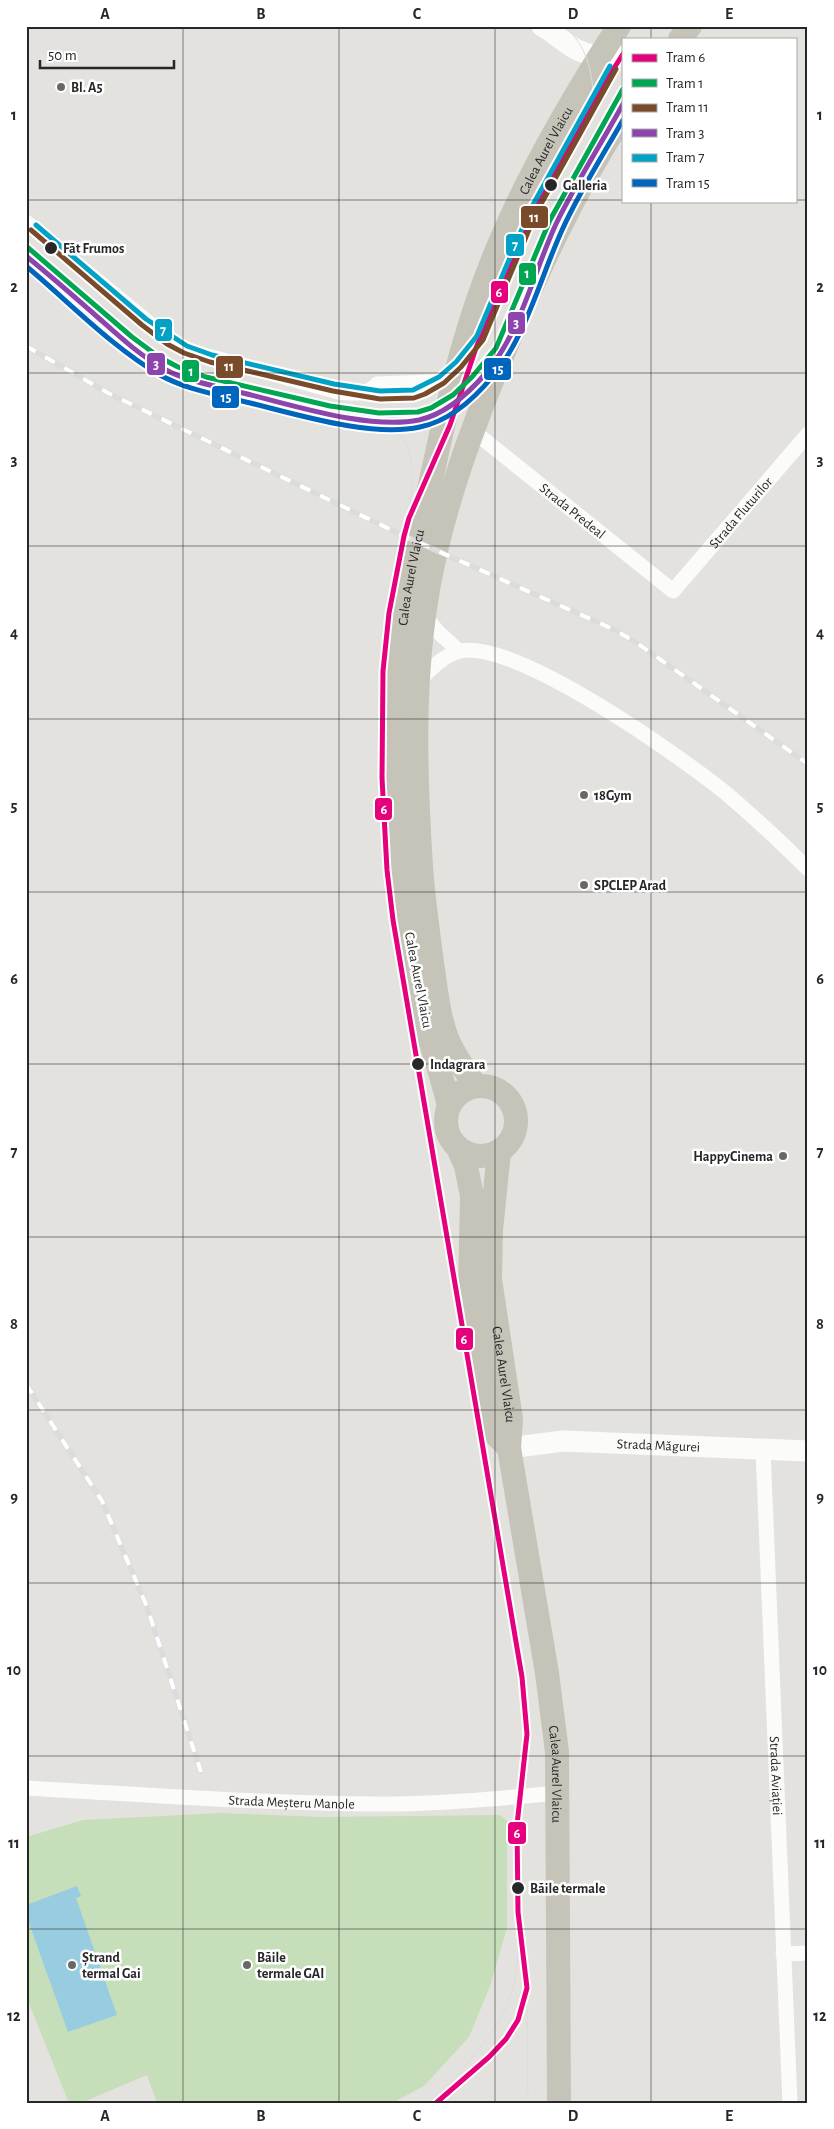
<svg xmlns="http://www.w3.org/2000/svg" width="834" height="2129" font-family="'Alegreya Sans',sans-serif">
	<style>
		.green { fill: #c7deba }
		.water { fill: #98cce0 }
		.lines { fill: none; stroke-linecap: round; stroke-linejoin: round }
		.street { stroke: #fbfbfa; stroke-width: 15 }
		.secondary { stroke: #fbfbfa; stroke-width: 21 }
		.primary { stroke: #c6c3b9; stroke-width: 24 }
		.tram { stroke: #dcdcdd; stroke-width: 1 }
		.rail-casing { stroke: #dcdcdd; stroke-width: 5.5 }
		.rail { stroke: #fff; stroke-width: 4; stroke-dasharray: 11; stroke-linecap: butt }
		.tram-1-casing { stroke: #fff; stroke-width: 9 }
		.tram-2-casing { stroke: #fff; stroke-width: 9 }
		.tram-3-casing { stroke: #fff; stroke-width: 9 }
		.tram-4-casing { stroke: #fff; stroke-width: 9 }
		.tram-5-casing { stroke: #fff; stroke-width: 9 }
		.tram-6-casing { stroke: #fff; stroke-width: 9 }
		.tram-1 { stroke: #e5007d; stroke-width: 5 }
		.tram-2 { stroke: #00a651; stroke-width: 5 }
		.tram-3 { stroke: #7a4b2a; stroke-width: 5 }
		.tram-4 { stroke: #8e44ad; stroke-width: 5 }
		.tram-5 { stroke: #02a2c6; stroke-width: 5 }
		.tram-6 { stroke: #0065bd; stroke-width: 5 }
		.grid { fill: none; stroke: #272727; stroke-width: 1; stroke-opacity: 0.55 }
		.poi-dot { fill: #696867; stroke: #fff; stroke-width: 2 }
		.stop-dot { fill: #272727; stroke: #fff; stroke-width: 2 }
		.labels { text-anchor: middle; stroke-width: 5; stroke-linejoin: round; paint-order: stroke }
		.poi-label { font-size: 14px; font-weight: bold; fill: #272727; stroke: #fff; text-anchor: start }
		.street-label { font-size: 14px; fill: #272727; stroke: #fff }
		.stop-label { font-size: 14px; font-weight: bold; fill: #272727; stroke: #fff; text-anchor: start }
		.line-badge { stroke: #fff; stroke-width: 2 }
		.badge-label { font-size: 14px; text-anchor: middle; font-weight: bold; fill: #fff }
		.neatline { fill: none; stroke: #272727; stroke-width: 2 }
		.grid-label { font-size: 16px; text-anchor: middle; font-weight: bold; fill: #272727 }
	</style>
	<rect width="100%" height="100%" fill="#e4e2de"/>
	<polygon class="green" points="221,1813 320,1817 500,1815 507,1821 507,1928 490,1986 469,2037 424,2086 392,2103 157,2103 147,2075 81,2103 69,2103 26,1996 26,1837 83,1820"/>
	<polygon class="water" points="77,1886 81,1896 76,1898 117,2015 68,2032 26,1915 26,1905"/>
	<g class="lines">
		<g class="street">
			<path d="M26,222L171,341L186,350L338,392C353,393 367,396 377,384L454,381"/>
			<path id="s1" d="M472,430L673,591L808,434"/>
			<polyline points="424,615 437,631 459,651"/>
			<path d="M418,682C429,671 443,655 460,651C516,639 681,757 727,794C755,818 782,843 808,869"/>
			<path id="s2" d="M763,1450L790,2103"/>
			<path id="s3" d="M26,1788C144,1795 261,1803 379,1804C438,1804 498,1799 557,1793"/>
			<polyline points="783,1954 808,1953"/>
		</g>
		<g class="secondary">
			<path d="M542,26C553,32 562,41 572,47C588,57 605,57 623,56"/>
			<path id="s4" d="M509,1448L563,1441L808,1451"/>
		</g>
		<g class="primary">
			<polyline points="680,39 690,26"/>
			<path d="M476,1086C466,1071 454,1056 447,1038C438,1015 436,988 432,963C428,930 423,898 421,866C415,772 412,676 429,584C444,504 472,428 503,354C538,269 573,193 623,115"/>
			<circle cx="481" cy="1121" r="35"/>
			<path id="s5" d="M449,1106C441,1071 428,1038 420,1003C416,986 414,969 411,952C395,843 391,728 403,618C409,566 424,514 435,462C451,388 469,315 499,245C530,171 575,94 619,26"/>
			<polyline points="458,1148 466,1166 472,1196 470,1291 483,1371 497,1436 509,1448"/>
			<path id="s6" d="M499,1152L491,1230L490,1279L511,1419L509,1448L547,1673L557,1752L559,2103"/>
		</g>
		<g class="tram">
			<path d="M565,26C595,54 598,96 587,134"/>
			<polyline points="26,248 79,292 121,317"/>
			<path d="M354,402C417,436 415,451 409,518"/>
			<polyline points="527,1988 528,2103"/>
			<path d="M433,2103C463,2066 507,2027 515,1978C519,1957 517,1934 518,1912"/>
		</g>
		<defs>
			<g id="rail">
				<polyline points="26,346 108,393 404,536 615,630 637,643 808,764"/>
				<polyline points="26,1384 102,1501 147,1607 201,1772"/>
			</g>
		</defs>
		<use href="#rail" class="rail-casing"/>
		<use href="#rail" class="rail"/>
		<defs>
			<polyline id="tram-1" points="436,2103 489,2057 506,2039 518,2020 527,1988 518,1912 517,1825 527,1734 522,1677 393,920 387,870 382,778 383,671 389,613 404,536 409,518 450,425 476,348 529,221 593,101 623,54"/>
			<polyline id="tram-2" points="26,246 132,337 159,357 178,367 206,377 330,406 379,413 418,412 431,408 453,395 472,377 496,348 550,220 623,89"/>
			<polyline id="tram-3" points="31,230 142,325 167,344 184,353 210,362 333,391 380,399 414,398 425,394 444,383 461,367 483,340 536,213 616,69"/>
			<path id="tram-4" d="M26,256C52,277 77,299 102,321C121,338 141,356 164,369C188,382 217,386 243,393C293,405 368,430 419,420C446,414 468,394 486,373C520,334 534,271 556,224C576,183 601,144 623,104"/>
			<polyline id="tram-5" points="36,225 146,319 187,346 212,355 334,384 380,391 413,390 439,377 456,362 477,336 530,210 610,66"/>
			<path id="tram-6" d="M26,266C68,301 113,348 160,375C185,389 215,394 242,401C293,413 369,438 420,427C450,421 474,399 493,376C526,337 541,275 563,228C580,191 603,155 623,120"/>
		</defs>
		<use href="#tram-1" class="tram-1-casing"/>
		<use href="#tram-2" class="tram-2-casing"/>
		<use href="#tram-3" class="tram-3-casing"/>
		<use href="#tram-4" class="tram-4-casing"/>
		<use href="#tram-5" class="tram-5-casing"/>
		<use href="#tram-6" class="tram-6-casing"/>
		<use href="#tram-1" class="tram-1"/>
		<use href="#tram-2" class="tram-2"/>
		<use href="#tram-3" class="tram-3"/>
		<use href="#tram-4" class="tram-4"/>
		<use href="#tram-5" class="tram-5"/>
		<use href="#tram-6" class="tram-6"/>
	</g>
	<path class="grid" d="M183,26V2103M339,26V2103M495,26V2103M651,26V39M26,200H623M795,200H808M651,201V2103M26,373H808M26,546H808M26,719H808M26,892H808M26,1064H808M26,1237H808M26,1410H808M26,1583H808M26,1756H808M26,1929H808"/>
	<g class="poi-dot">
		<circle cx="61" cy="87" r="5"/>
		<circle cx="584" cy="795" r="5"/>
		<circle cx="584" cy="885" r="5"/>
		<circle cx="783" cy="1156" r="5"/>
		<circle cx="72" cy="1965" r="5"/>
		<circle cx="247" cy="1965" r="5"/>
	</g>
	<g class="stop-dot">
		<circle cx="551" cy="185" r="7"/>
		<circle cx="51" cy="248" r="7"/>
		<circle cx="418" cy="1064" r="7"/>
		<circle cx="518" cy="1888" r="7"/>
	</g>
	<g class="labels">
		<g class="poi-label">
			<text x="71" y="92">Bl. A5</text>
			<text x="594" y="800">18Gym</text>
			<text x="594" y="890">SPCLEP Arad</text>
			<text x="773" y="1161" text-anchor="end">HappyCinema</text>
			<text x="82" y="1962">Ștrand<tspan x="82" dy="16">termal Gai</tspan></text>
			<text x="257" y="1962">Băile<tspan x="257" dy="16">termale GAI</tspan></text>
		</g>
		<g class="street-label">
			<text dy="5" stroke="none"><textPath href="#s5" startOffset="985">Calea Aurel Vlaicu</textPath></text>
			<text dy="5" stroke="none"><textPath href="#s1" startOffset="129">Strada Predeal</textPath></text>
			<text dy="5" stroke="none"><textPath href="#s1" startOffset="361">Strada Fluturilor</textPath></text>
			<text dy="5" stroke="none"><textPath href="#s5" startOffset="535">Calea Aurel Vlaicu</textPath></text>
			<text transform="translate(419 980) rotate(79)" y="5">Calea Aurel Vlaicu</text>
			<text dy="5" stroke="none"><textPath href="#s6" startOffset="224">Calea Aurel Vlaicu</textPath></text>
			<text dy="5" stroke="none"><textPath href="#s4" startOffset="150">Strada Măgurei</textPath></text>
			<text dy="5" stroke="none"><textPath href="#s6" startOffset="628">Calea Aurel Vlaicu</textPath></text>
			<text dy="5" stroke="none"><textPath href="#s2" startOffset="326">Strada Aviației</textPath></text>
			<text dy="5" stroke="none"><textPath href="#s3" startOffset="266">Strada Meșteru Manole</textPath></text>
		</g>
		<g class="stop-label">
			<text x="563" y="190">Galleria</text>
			<text x="63" y="253">Făt Frumos</text>
			<text x="430" y="1069">Indagrara</text>
			<text x="530" y="1893">Băile termale</text>
		</g>
	</g>
	<g class="line-badge">
		<rect x="520" y="205" width="29" height="24" rx="5" fill="#7a4b2a"/>
		<rect x="505" y="233" width="20" height="24" rx="5" fill="#02a2c6"/>
		<rect x="518" y="262" width="19" height="24" rx="5" fill="#00a651"/>
		<rect x="490" y="280" width="19" height="24" rx="5" fill="#e5007d"/>
		<rect x="507" y="311" width="19" height="24" rx="5" fill="#8e44ad"/>
		<rect x="154" y="318" width="19" height="24" rx="5" fill="#02a2c6"/>
		<rect x="146" y="352" width="20" height="24" rx="5" fill="#8e44ad"/>
		<rect x="215" y="355" width="29" height="24" rx="5" fill="#7a4b2a"/>
		<rect x="483" y="357" width="29" height="24" rx="5" fill="#0065bd"/>
		<rect x="181" y="359" width="19" height="24" rx="5" fill="#00a651"/>
		<rect x="211" y="385" width="29" height="24" rx="5" fill="#0065bd"/>
		<rect x="374" y="797" width="19" height="24" rx="5" fill="#e5007d"/>
		<rect x="455" y="1327" width="19" height="24" rx="5" fill="#e5007d"/>
		<rect x="507" y="1821" width="20" height="24" rx="5" fill="#e5007d"/>
	</g>
	<g class="badge-label">
		<text x="534" y="222">11</text>
		<text x="515" y="250">7</text>
		<text x="527" y="278">1</text>
		<text x="499" y="297">6</text>
		<text x="516" y="328">3</text>
		<text x="163" y="335">7</text>
		<text x="156" y="369">3</text>
		<text x="229" y="371">11</text>
		<text x="498" y="374">15</text>
		<text x="191" y="376">1</text>
		<text x="226" y="402">15</text>
		<text x="384" y="814">6</text>
		<text x="464" y="1344">6</text>
		<text x="517" y="1838">6</text>
	</g>
	<rect width="834" height="2129" fill="none" stroke="#ffffff" stroke-width="55"/>
	<rect x="622" y="38" width="175" height="165" fill="#ffffff" stroke="#a9a9a9"/>
	<rect x="632" y="54" width="25" height="8" fill="#e5007d" stroke="#a9a9a9"/>
	<text x="666" y="62" font-size="15" fill="#272727">Tram 6</text>
	<rect x="632" y="79" width="25" height="8" fill="#00a651" stroke="#a9a9a9"/>
	<text x="666" y="88" font-size="15" fill="#272727">Tram 1</text>
	<rect x="632" y="104" width="25" height="8" fill="#7a4b2a" stroke="#a9a9a9"/>
	<text x="666" y="112" font-size="15" fill="#272727">Tram 11</text>
	<rect x="632" y="129" width="25" height="8" fill="#8e44ad" stroke="#a9a9a9"/>
	<text x="666" y="138" font-size="15" fill="#272727">Tram 3</text>
	<rect x="632" y="154" width="25" height="8" fill="#02a2c6" stroke="#a9a9a9"/>
	<text x="666" y="162" font-size="15" fill="#272727">Tram 7</text>
	<rect x="632" y="179" width="25" height="8" fill="#0065bd" stroke="#a9a9a9"/>
	<text x="666" y="188" font-size="15" fill="#272727">Tram 15</text>
	<path d="M40 60v8h134v-8" fill="none" stroke="#272727" stroke-width="2.5"/>
	<text x="48" y="60" font-size="15" fill="#272727" stroke="#ffffff" stroke-width="4" paint-order="stroke">50 m</text>
	<rect x="28" y="28" width="778" height="2074" class="neatline"/>
	<g class="grid-label">
		<text x="105" y="19">A</text>
		<text x="261" y="19">B</text>
		<text x="417" y="19">C</text>
		<text x="573" y="19">D</text>
		<text x="729" y="19">E</text>
		<text x="14" y="120">1</text>
		<text x="820" y="120">1</text>
		<text x="14" y="292">2</text>
		<text x="820" y="292">2</text>
		<text x="14" y="465">3</text>
		<text x="820" y="465">3</text>
		<text x="14" y="638">4</text>
		<text x="820" y="638">4</text>
		<text x="14" y="811">5</text>
		<text x="820" y="811">5</text>
		<text x="14" y="984">6</text>
		<text x="820" y="984">6</text>
		<text x="14" y="1157">7</text>
		<text x="820" y="1157">7</text>
		<text x="14" y="1329">8</text>
		<text x="820" y="1329">8</text>
		<text x="14" y="1502">9</text>
		<text x="820" y="1502">9</text>
		<text x="14" y="1675">10</text>
		<text x="820" y="1675">10</text>
		<text x="14" y="1848">11</text>
		<text x="820" y="1848">11</text>
		<text x="14" y="2021">12</text>
		<text x="820" y="2021">12</text>
		<text x="105" y="2121">A</text>
		<text x="261" y="2121">B</text>
		<text x="417" y="2121">C</text>
		<text x="573" y="2121">D</text>
		<text x="729" y="2121">E</text>
	</g>
</svg>
